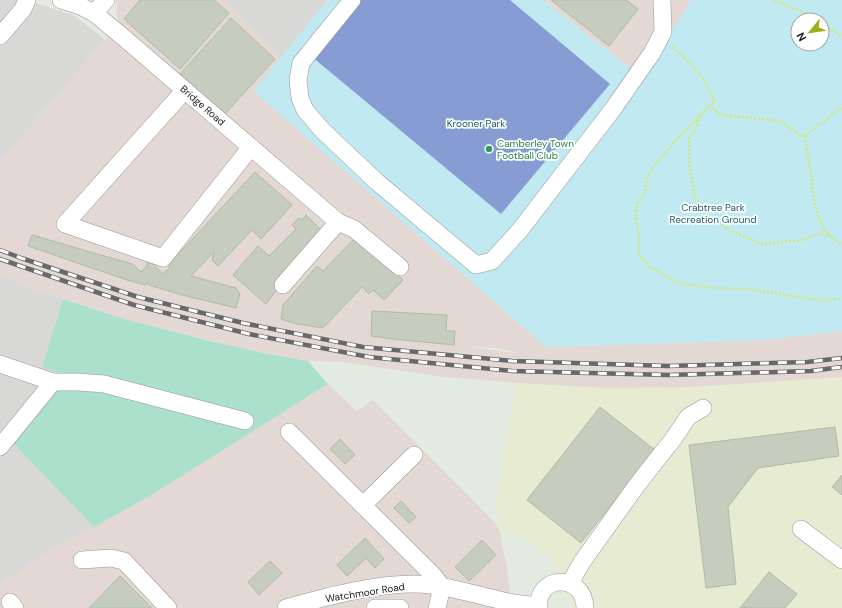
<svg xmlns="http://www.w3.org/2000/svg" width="842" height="608" font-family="'DM Sans',sans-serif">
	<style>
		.residential { fill: #d8d8d7 }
		.commercial { fill: #e7ebd1 }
		.industrial { fill: #e3d8d3; fill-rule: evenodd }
		.grass { fill: #abe0cc }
		.park { fill: #c1e9f2; fill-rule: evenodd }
		.pitch { fill: #879cd2 }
		.building { fill: #c6cdbf; stroke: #afbba5 }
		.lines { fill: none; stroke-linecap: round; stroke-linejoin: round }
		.minor-casing { stroke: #979797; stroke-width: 18 }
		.path { stroke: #d0e974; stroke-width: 2.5; stroke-dasharray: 2 2; stroke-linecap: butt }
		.minor { stroke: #fff; stroke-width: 17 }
		.rail-casing { stroke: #686868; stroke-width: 4.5 }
		.rail { stroke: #fff; stroke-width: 3; stroke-dasharray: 9; stroke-linecap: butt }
		.leisure-dot { fill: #2e9e5b; stroke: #fff; stroke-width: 1.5 }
		.labels { text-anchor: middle; stroke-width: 3.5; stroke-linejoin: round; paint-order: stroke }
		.street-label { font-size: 10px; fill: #1a1a1a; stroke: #fff }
		.park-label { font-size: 10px; fill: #165a6a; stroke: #fff }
		.leisure-label { font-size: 10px; fill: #27864d; stroke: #fff; text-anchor: start }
	</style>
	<rect width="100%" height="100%" fill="#e3ebe1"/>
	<g class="residential">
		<polygon points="0,0 27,0 75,16 105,40 0,162"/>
		<polygon points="225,0 328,0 281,58"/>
		<polygon points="0,275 26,286 63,299 42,367 68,376 13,443 94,527 43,555 0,585"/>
	</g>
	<polygon class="commercial" points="842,377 842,608 573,608 549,554 498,526 497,502 500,478 506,436 518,383 606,388 691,387"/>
	<g class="industrial">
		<path d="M114,0H225L281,58L254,91L546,347L762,340L842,331V377L691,387L606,388L518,383L444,377L342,362L308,361L236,347L121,318L26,286L0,275V162L105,40L119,22L116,14L117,3ZM465,346L495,348L522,354L466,346Z"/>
		<polygon points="543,0 689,0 690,4 641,77"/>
		<polygon points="328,384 357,411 373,400 498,526 507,567 512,608 0,608 0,585 43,555 153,494"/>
	</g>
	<polygon class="grass" points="63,299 121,318 210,341 264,353 308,361 328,384 153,494 94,527 13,443 67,376 42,367"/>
	<path class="park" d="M328,0H543L640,76L690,4L689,0H842V331L762,340L546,347L253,91ZM798,20H822V44H798Z"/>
	<polygon class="pitch" points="358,0 510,0 610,84 501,214 311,56"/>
	<g class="building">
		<polygon points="140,0 214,0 229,13 180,69 124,19"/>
		<polygon points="551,0 626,0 638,9 609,46"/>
		<polygon points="231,18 275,59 223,116 179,75"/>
		<polygon points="255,172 292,205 261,239 252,230 218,266 212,260 214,252 191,276 236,288 240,294 236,308 182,295 149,285 147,283 145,285 127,280 28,246 32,235 132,264 141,272 146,267 148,260 163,274 169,268 170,263"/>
		<polygon points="306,215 323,232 266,304 233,275 258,246 269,256 296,229 292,225 299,218 302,220"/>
		<polygon points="357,236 403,280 384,300 373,290 369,294 362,287 323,328 297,324 281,319 283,305 317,266 323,271"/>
		<polygon points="372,311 447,315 446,331 455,331 454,345 393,339 371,336"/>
		<polygon points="600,407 655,450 581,543 527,500"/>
		<polygon points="835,427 839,456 758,468 728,507 736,584 706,588 689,445"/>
		<polygon points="340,439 355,455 345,464 330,449"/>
		<polygon points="842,475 842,495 832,487"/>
		<polygon points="401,501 416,517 409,523 394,508"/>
		<polygon points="365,538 384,559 375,568 366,558 347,576 337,565"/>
		<polygon points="482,540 496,555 469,581 455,567"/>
		<polygon points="270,561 282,573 259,595 248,582"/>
		<polygon points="769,572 797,594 785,608 740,608"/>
		<polygon points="120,576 152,608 89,608"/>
	</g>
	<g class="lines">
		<defs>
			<g id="minor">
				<polyline points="61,0 80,6 94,13 123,37 338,222 354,229 400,267"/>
				<polyline points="352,0 301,63 298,80 300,98 305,110 322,130 377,182 476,265 492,261 520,230 613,109 652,53 663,32 662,0"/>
				<polyline points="94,13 106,0"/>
				<polyline points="0,36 23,9 27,0"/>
				<polyline points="185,90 65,224 163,258 251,147"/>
				<polyline points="283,285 338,222"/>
				<polyline points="0,364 53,382 78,382 104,384 245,421"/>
				<polyline points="289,432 433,575 442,587 437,608"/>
				<polyline points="0,447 53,382"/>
				<polyline points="363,505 414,455"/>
				<polyline points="801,529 842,560"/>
				<polyline points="82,560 111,558 124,561 168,608"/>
				<polyline points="570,583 582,562 637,485 674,438 688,417 703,408"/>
				<polyline points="10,602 15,608"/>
				<path d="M286,608C328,596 388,580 431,585C467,589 502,605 538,605"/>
				<polyline points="375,608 400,608"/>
				<path d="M539,608C535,575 584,572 585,608"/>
			</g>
		</defs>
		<use href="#minor" class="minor-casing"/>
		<g class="path">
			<polyline points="774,0 800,11 815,20"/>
			<polyline points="822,24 842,36"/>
			<path d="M672,47C694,65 703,76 715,102L709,106L681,135L654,166L646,180L645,193L637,204L635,216L639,234V255L648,266L681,284L713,288L748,289L825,301L842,298"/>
			<polyline points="709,106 722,115 781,121 796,133 805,136"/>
			<polyline points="700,116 695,130 689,139 689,161 694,194 708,217 717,220 729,230 762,244 803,240 819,233 829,236"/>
			<path d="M805,136C807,149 809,162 811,175C814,201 816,232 842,244"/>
			<polyline points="805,136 842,107"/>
		</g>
		<use href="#minor" class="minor"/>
		<defs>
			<g id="rail">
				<polyline points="0,250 21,258 138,297 243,323 363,347 512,361 668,366 807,362 842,358"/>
				<polyline points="0,259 134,305 249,334 369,357 512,371 669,375 811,371 842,367"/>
			</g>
		</defs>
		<use href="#rail" class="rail-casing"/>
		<use href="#rail" class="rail"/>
	</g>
	<circle class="leisure-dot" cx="489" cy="149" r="4"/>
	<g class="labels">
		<g class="street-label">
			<text transform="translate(203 105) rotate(41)" y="4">Bridge Road</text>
			<text transform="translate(365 592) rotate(-9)" y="4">Watchmoor Road</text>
		</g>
		<g class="park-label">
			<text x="476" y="127">Krooner Park</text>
			<text x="713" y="211">Crabtree Park<tspan x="713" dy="12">Recreation Ground</tspan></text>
		</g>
		<g class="leisure-label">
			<text x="497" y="147">Camberley Town<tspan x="497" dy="12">Football Club</tspan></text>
		</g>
	</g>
	<g transform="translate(810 32) rotate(241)"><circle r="19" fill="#ffffff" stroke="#a3a3a3"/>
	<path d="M0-3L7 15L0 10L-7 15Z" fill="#9faf16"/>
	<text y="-6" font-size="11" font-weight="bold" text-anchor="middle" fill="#1a1a1a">N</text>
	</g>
</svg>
